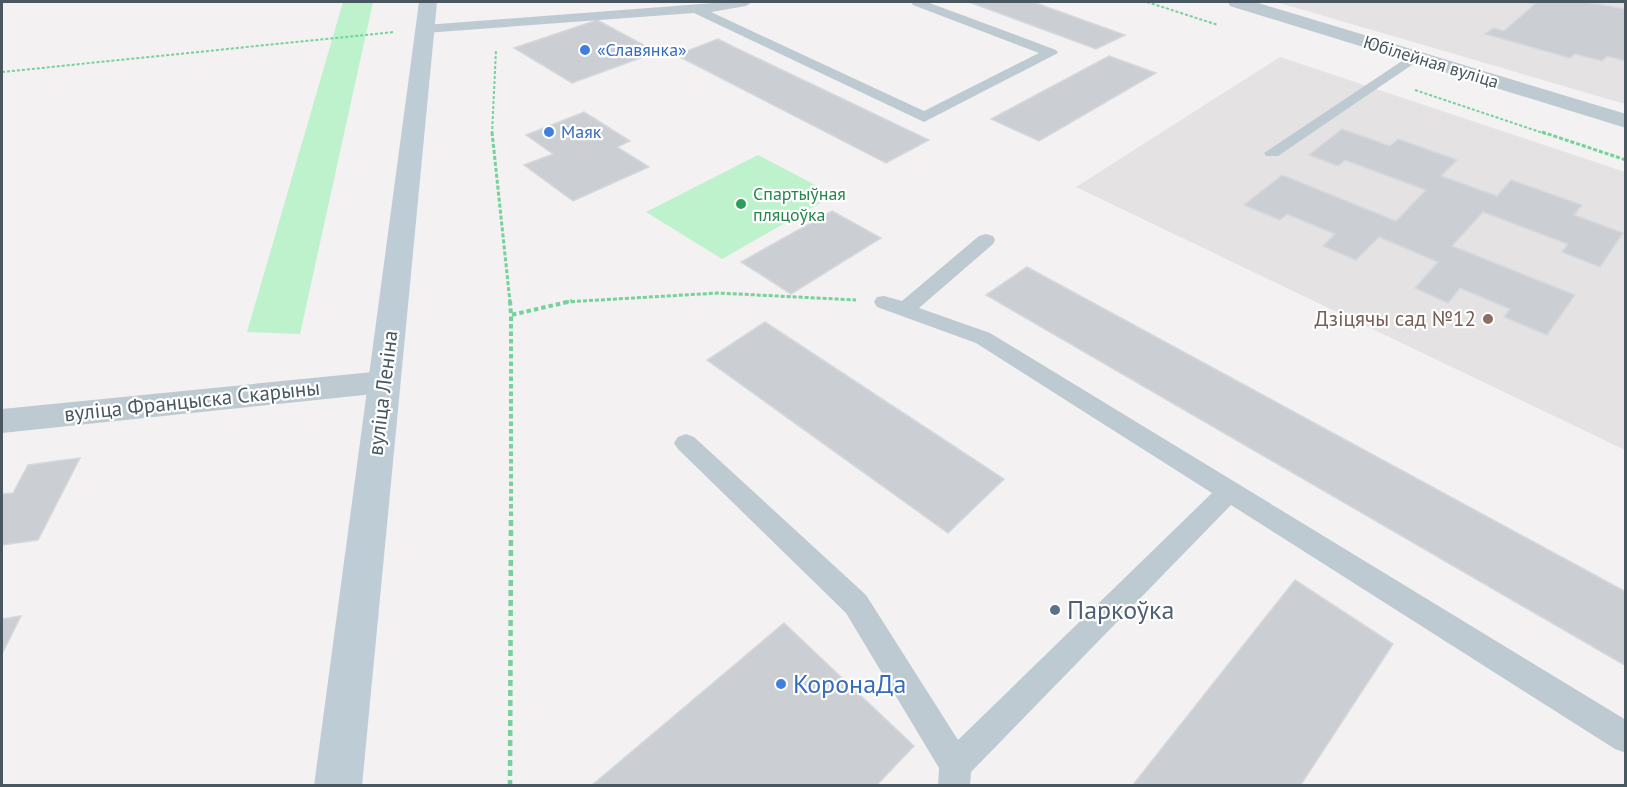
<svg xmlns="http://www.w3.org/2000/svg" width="1627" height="787" font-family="'PT Sans',sans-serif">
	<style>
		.education { fill: #e4e2e3 }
		.green { fill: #bef2cd }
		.building { fill: #cbcfd4; stroke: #d5d8dd; stroke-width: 1.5 }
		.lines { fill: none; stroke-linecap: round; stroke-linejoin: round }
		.path-far3 { stroke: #74d29a; stroke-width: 2; stroke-dasharray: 3 2; stroke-linecap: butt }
		.path-far2 { stroke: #74d29a; stroke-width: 3; stroke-dasharray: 4 2; stroke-linecap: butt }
		.path-far1 { stroke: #74d29a; stroke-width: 4; stroke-dasharray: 4.5 3; stroke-linecap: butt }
		.path { stroke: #74d29a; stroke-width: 4.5; stroke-dasharray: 6 4; stroke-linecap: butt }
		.service { fill: #becad1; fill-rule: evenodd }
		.minor { fill: #becad1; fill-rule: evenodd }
		.secondary { fill: #beccd5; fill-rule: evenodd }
		.shop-dot { fill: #3f7fe0; stroke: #fff; stroke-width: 2 }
		.leisure-dot { fill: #2e9e5b; stroke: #fff; stroke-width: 2 }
		.education-dot { fill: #8d6e63; stroke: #fff; stroke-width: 2 }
		.service-dot { fill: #5c6f8a; stroke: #fff; stroke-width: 2 }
		.labels { text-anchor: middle; stroke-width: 4.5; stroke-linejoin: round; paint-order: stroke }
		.far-shop-label { font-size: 18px; fill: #366cbe; stroke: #fff; text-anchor: start }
		.far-street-label { font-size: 18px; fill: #485760; stroke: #fff }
		.far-leisure-label { font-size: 18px; fill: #27864d; stroke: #fff; text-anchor: start }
		.education-label { font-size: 21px; fill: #785e54; stroke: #fff; text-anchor: end }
		.street-label { font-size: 21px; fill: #485760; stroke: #fff }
		.near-service-label { font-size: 26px; fill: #4e5e75; stroke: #fff; text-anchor: start }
		.near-shop-label { font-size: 26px; fill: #366cbe; stroke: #fff; text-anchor: start }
	</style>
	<rect width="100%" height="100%" fill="#f3f1f1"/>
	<g class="education">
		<polygon points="1276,2 1625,2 1625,104 1434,48"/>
		<polygon points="1280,57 1625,172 1625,450 1076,187"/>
	</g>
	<g class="green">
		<polygon points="343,2 373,2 300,334 247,332"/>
		<polygon points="758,155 834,195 722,259 646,212"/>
	</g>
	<g class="building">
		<polygon points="969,2 1033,2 1125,35 1096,49"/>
		<polygon points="1524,2 1585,2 1626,9 1626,61 1607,56 1602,61 1575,54 1570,58 1485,34 1494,28 1504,31 1535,4"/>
		<polygon points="597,20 657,52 572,83 514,48"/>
		<polygon points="718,39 736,48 929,140 886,163 676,55"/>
		<polygon points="1109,56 1156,73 1039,141 991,119"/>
		<polygon points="584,112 630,141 617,147 649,167 573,201 524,165 553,154 526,135"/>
		<polygon points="1342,129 1390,146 1398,139 1457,160 1441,176 1497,196 1511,180 1582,205 1574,215 1623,233 1600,267 1562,252 1568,244 1483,212 1452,246 1575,295 1547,335 1504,317 1510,309 1460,288 1448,303 1415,288 1438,262 1379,237 1356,260 1323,246 1335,234 1287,214 1280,220 1244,205 1282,175 1396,221 1426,190 1345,160 1338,166 1309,155"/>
		<polygon points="832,211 881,238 791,294 741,262"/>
		<polygon points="1027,267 1626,592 1626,666 986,295"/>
		<polygon points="765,322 1004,479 948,533 707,360"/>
		<polygon points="80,458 38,540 2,545 2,494 13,493 28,465"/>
		<polygon points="1295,580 1393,644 1300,786 1132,786"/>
		<polygon points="21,616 2,654 2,619"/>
		<polygon points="784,623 914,746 876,786 591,786"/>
	</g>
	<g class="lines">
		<g class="path-far3">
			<polyline points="1147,2 1218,25"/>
			<polyline points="2,72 394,32"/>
			<polyline points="1415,90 1546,134"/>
			<polyline points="492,134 496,50"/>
		</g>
		<g class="path-far2">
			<polyline points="492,132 510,302"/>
			<polyline points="1542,132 1626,160"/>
			<polyline points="565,302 718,293 856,300"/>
		</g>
		<g class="path-far1">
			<polyline points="510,301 511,315 572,301"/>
			<polyline points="511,516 511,315"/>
		</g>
		<polyline class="path" points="510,786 511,515"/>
		<g class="service">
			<polygon points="727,2 752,2 746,6 711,12 924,111 1039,53 913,5 911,2 927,2 1056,50 1058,53 924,122 694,13 425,33 418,29 425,25"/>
			<polygon points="1414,53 1419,54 1421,57 1419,60 1278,156 1266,156 1264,153"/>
			<polygon points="986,234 993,236 995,240 993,244 919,308 990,333 1626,720 1626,753 1615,749 1231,505 971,772 970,786 938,786 939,768 846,613 678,449 674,443 678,437 686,434 694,437 866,595 958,740 1212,493 976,343 877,307 874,302 877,297 884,296 902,301 979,236"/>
		</g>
		<g class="minor">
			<polygon points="1228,2 1255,2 1626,114 1626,128 1230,6"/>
			<polygon points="383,371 395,374 399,382 395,390 383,393 2,433 2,409"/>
		</g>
		<polygon class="secondary" points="419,2 437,2 362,786 314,786"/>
	</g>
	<g class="shop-dot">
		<circle cx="585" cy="50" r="6"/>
		<circle cx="549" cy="132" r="6"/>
		<circle cx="781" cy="684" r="6"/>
	</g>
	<circle class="leisure-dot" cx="741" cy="204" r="6"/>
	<circle class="education-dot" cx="1488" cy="319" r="6"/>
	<circle class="service-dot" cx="1055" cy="610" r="6"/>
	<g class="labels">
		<g class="far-shop-label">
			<text x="597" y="56">«Славянка»</text>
			<text x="561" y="138">Маяк</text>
		</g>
		<g class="far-street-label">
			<text transform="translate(1431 62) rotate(17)" y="6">Юбілейная вуліца</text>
		</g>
		<g class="far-leisure-label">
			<text x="753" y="200">Спартыўная<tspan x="753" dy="21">пляцоўка</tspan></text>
		</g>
		<g class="education-label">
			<text x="1476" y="326">Дзіцячы сад №12</text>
		</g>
		<g class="street-label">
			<text transform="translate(383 393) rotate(-83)" y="7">вуліца Леніна</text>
			<text transform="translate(192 401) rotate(-6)" y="7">вуліца Францыска Скарыны</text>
		</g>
		<g class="near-service-label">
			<text x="1067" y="619">Паркоўка</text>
		</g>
		<g class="near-shop-label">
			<text x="793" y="693">КоронаДа</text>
		</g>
	</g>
	<rect width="1627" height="787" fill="none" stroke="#485760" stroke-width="6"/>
</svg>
